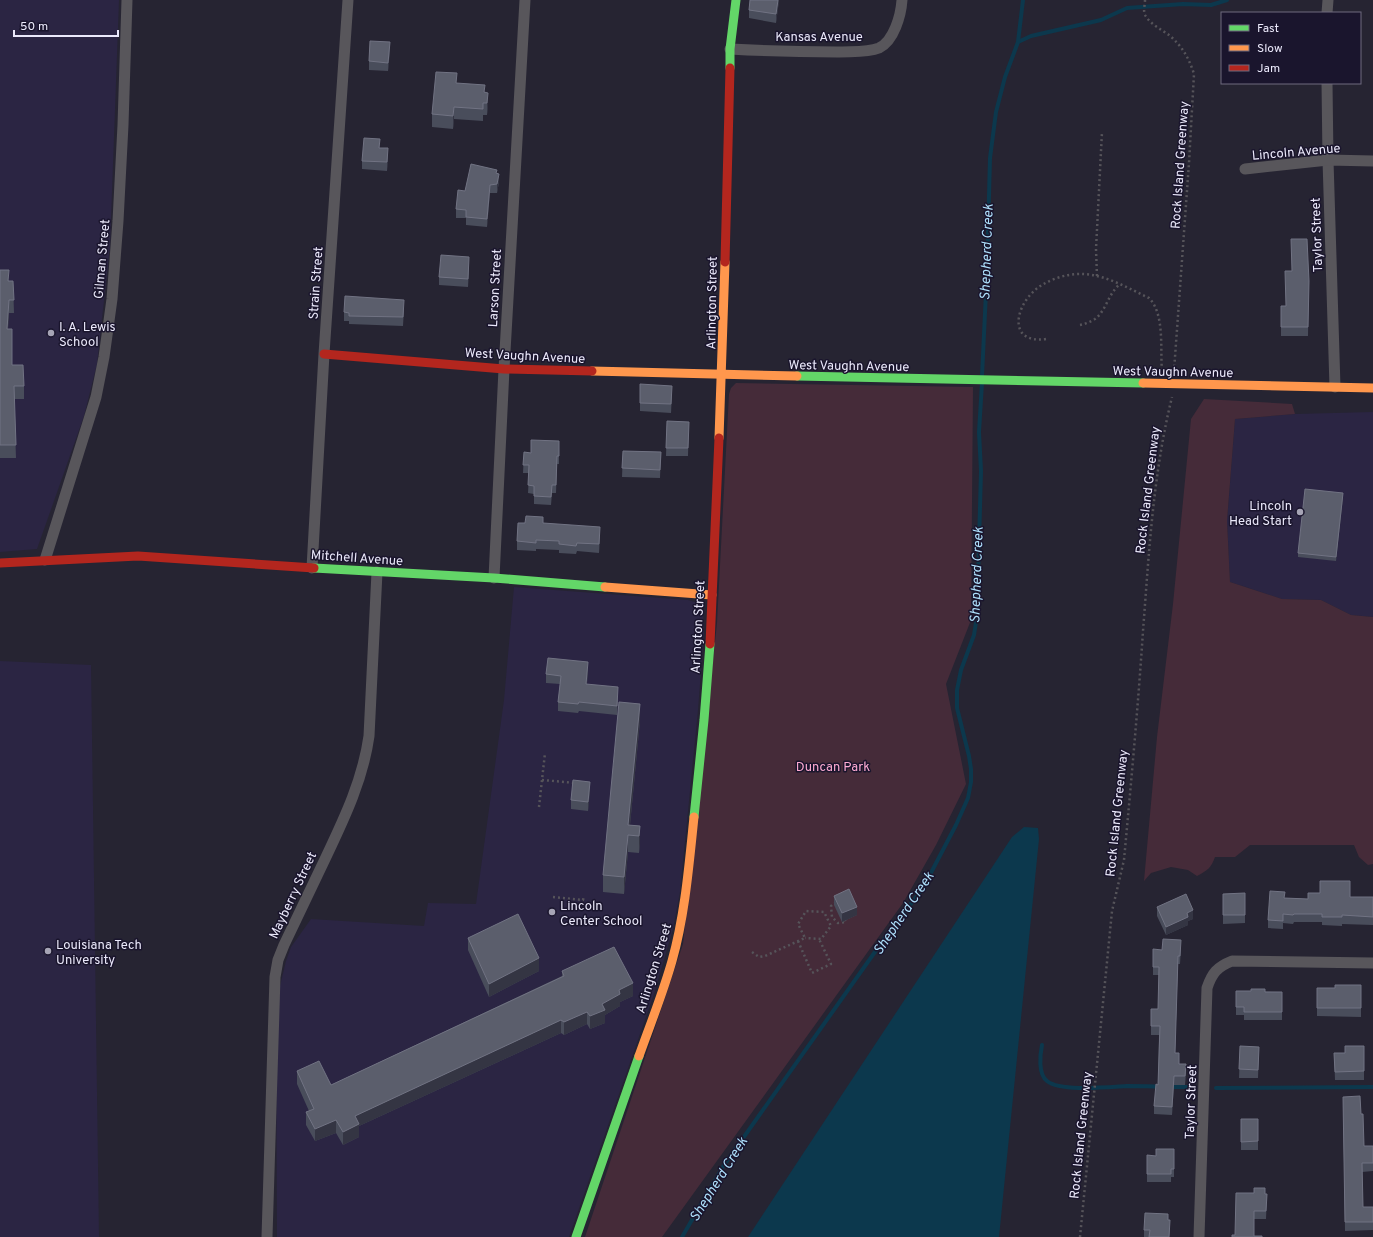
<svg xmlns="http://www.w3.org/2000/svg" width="1373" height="1237" font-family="Overpass,sans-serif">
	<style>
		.built { fill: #2b2543 }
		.green { fill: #452b39 }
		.water { fill: #0c384d }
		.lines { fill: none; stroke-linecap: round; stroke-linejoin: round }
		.stream { stroke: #0c384d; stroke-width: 4 }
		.path { stroke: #56545a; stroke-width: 2.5; stroke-dasharray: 2 3; stroke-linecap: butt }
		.street { stroke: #58565b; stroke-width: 11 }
		.fast { stroke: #63d668; stroke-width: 9 }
		.slow { stroke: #ff974d; stroke-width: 9 }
		.jam { stroke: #b3261e; stroke-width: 9 }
		.wall { fill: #494d5b }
		.shaded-wall { fill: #343543 }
		.building { fill: #5b5e6c; stroke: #717383 }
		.poi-dot { fill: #a6a4b5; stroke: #1a152d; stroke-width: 1.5 }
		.labels { text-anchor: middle; stroke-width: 3; stroke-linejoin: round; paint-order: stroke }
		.street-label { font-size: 13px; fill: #ebe9fb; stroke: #1a152d }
		.poi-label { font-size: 13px; fill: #ebe9fb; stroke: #1a152d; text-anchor: start }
		.park-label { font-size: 13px; fill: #ffacd4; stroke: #1a152d }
		.water-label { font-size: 14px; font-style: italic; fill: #addffb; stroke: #1a152d }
	</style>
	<rect width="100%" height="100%" fill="#262432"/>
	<g class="built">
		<polygon points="0,0 119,0 110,246 97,364 84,416 37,549 0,552"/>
		<polygon points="1373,412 1373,617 1351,615 1321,600 1282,599 1230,582 1227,521 1235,419 1295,414"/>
		<polygon points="514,587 688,600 701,604 703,613 704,632 698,710 680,892 673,929 654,994 569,1237 277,1237 276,1007 279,990 286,961 291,947 311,919 424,926 428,903 476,904 504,700"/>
		<polygon points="0,661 91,665 99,1237 0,1237"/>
	</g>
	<g class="green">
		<polygon points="736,383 973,387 971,620 946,684 966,784 936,845 903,903 662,1237 585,1237 683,944 717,623 729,394 731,388"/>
		<path d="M1204,399L1292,404L1295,414L1235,419L1227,521L1230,582L1282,599L1321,600L1351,615L1373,617V864L1368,865L1359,857L1354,845H1250L1235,857H1215C1211,868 1208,870 1197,876L1188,870L1171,867L1151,873L1144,881L1157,737L1173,604L1191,419Z"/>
	</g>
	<polygon class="water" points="1024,827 1038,828 1039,839 999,1237 748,1237 1012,837"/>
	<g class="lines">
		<g class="stream">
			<polyline points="1018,42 1031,36 1101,20 1127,8 1183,4 1211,5 1227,0"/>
			<polyline points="982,376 987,271 990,158 996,112 1005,77 1018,42 1023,0"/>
			<path d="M1042,1045C1040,1055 1038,1074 1047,1081C1060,1092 1109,1087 1127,1086C1138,1086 1150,1086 1161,1087"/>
			<polyline points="1170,1087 1195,1087"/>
			<polyline points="1216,1088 1373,1087"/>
			<polyline points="682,1237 724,1165 882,942 923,888 956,825 968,798 971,782 971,769 969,756 957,708 957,690 961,670 974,635 977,616 981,471 979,432 982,383"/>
		</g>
		<g class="path">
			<path d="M1145,0C1145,5 1143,11 1145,15C1150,24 1162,30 1169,35C1182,46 1189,58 1194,74L1189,163L1174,371"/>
			<polyline points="1097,276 1096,249 1102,132"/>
			<path d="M1080,325C1085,324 1090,322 1095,319C1106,311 1108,294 1120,284"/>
			<path d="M1046,339C1010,344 1014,311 1032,293C1043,281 1066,273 1083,274C1106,275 1128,288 1149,298C1165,314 1160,349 1162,371"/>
			<polyline points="542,780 576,783"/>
			<polyline points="539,807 545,753"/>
			<polyline points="553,897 583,900 584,896"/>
			<polyline points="836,902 831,906 832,917 838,923 846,922 845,920"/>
			<polyline points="798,941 812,973 831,964 819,939"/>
			<polyline points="752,952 759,957 765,956 805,938 798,924 806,911 824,912 831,926 821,939 805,938"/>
			<path d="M1080,1237L1112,911L1124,860C1131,784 1138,707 1143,631C1149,553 1153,474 1172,397"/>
		</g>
		<g class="street">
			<polyline points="1327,13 1328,0"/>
			<path d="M730,49C766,51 801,52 837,52C851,51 867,53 879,48C894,41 901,15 902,0"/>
			<polyline points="1327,83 1328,160 1335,387"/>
			<polyline points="1245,169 1328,160 1373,161"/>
			<polyline points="45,560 96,397 104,357 112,299 118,221 123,125 127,0"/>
			<polyline points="312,568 324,354 348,0"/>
			<polyline points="494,578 504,369 525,0"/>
			<path d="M267,1237L275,977L278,960L284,945C298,916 312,886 326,857C345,817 363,779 369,736L377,572"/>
			<path d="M1199,1237L1207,988C1212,973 1217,967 1232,961L1373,963"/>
		</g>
		<g class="fast">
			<polyline points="730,68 730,49 736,0"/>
			<polyline points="797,376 1143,383"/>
			<polyline points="314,568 494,578 605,587"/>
			<polyline points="694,817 704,720 710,644"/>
			<polyline points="576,1237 639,1056"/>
		</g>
		<g class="slow">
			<polyline points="592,371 797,376"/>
			<polyline points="1143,383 1373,388"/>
			<polyline points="719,438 725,262"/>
			<polyline points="605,587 712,595"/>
			<path d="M639,1056C650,1025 663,993 672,961C685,915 689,865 694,817"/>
		</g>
		<g class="jam">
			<polyline points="725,262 730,68"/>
			<polyline points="324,354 504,369 592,371"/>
			<polyline points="0,563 138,556 314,568"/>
			<polyline points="710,644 719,438"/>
		</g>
	</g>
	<g class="wall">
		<polygon points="779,0 776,23 749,18 749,10"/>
		<polygon points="390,50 388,71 369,70 369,61"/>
		<polygon points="457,83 485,92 488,105 487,115 483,115 483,121 454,119 453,129 432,127 432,114"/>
		<polygon points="388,157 387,171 362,169 362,161"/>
		<polygon points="497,173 499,182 497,193 490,193 487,227 466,225 466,218 456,218 456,209 465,191"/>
		<polygon points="469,266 468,287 439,285 439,277"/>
		<polygon points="0,270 9,281 13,281 14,313 9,313 8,329 12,365 24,386 24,399 14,399 16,458 0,458"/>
		<polygon points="1309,281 1308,336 1281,336 1281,306 1286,306"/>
		<polygon points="404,309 403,326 349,324 349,321 344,321 344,312"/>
		<polygon points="672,394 671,413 640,411 640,403"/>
		<polygon points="667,421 689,422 688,456 666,456"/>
		<polygon points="559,449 559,464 557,464 556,493 552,493 551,505 534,504 534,494 528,493 529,473 523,473 524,452 531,453"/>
		<polygon points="623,451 661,452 660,478 622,477"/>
		<polygon points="1343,497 1336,561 1298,557 1298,553"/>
		<polygon points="525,523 543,523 600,535 599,553 577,551 576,554 559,553 559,550 536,549 536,551 517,550 517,541"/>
		<polygon points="588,670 587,684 618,696 617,715 579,711 578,713 558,711 558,702 560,684 546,683 546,674"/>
		<polygon points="640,721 630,825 640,826 640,843 639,853 628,852 624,894 603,892 603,875"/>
		<polygon points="590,790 588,811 571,809 571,800"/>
		<polygon points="1223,894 1245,915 1245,923 1223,924"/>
		<polygon points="834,896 857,915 842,922 834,905"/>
		<polygon points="1350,897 1373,897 1373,925 1342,924 1342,926 1322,925 1322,922 1294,922 1293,924 1283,923 1283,929 1268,928 1268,920 1285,898 1308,899"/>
		<polygon points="1157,907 1193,919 1188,921 1188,925 1166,935 1157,916"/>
		<polygon points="468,938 539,971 489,997 468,950"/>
		<polygon points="1181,948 1180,964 1178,964 1175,1053 1179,1064 1186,1073 1185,1085 1174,1085 1172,1115 1154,1114 1154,1106 1158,1085 1159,1035 1151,1035 1151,1009 1158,1009 1159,975 1153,975 1153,967 1162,950"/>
		<polygon points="562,971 633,996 620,1002 620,1006 605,1015 605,1023 590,1029 587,1024 564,1035 561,1033 359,1126 359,1137 343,1145 336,1133 315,1141 306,1125 306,1112 309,1111 297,1084 297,1071 331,1085 562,976"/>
		<polygon points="1361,985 1361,1017 1317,1016 1317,988 1335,988"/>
		<polygon points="1236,991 1282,992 1282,1020 1244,1020 1244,1015 1236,1015"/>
		<polygon points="1240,1046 1259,1047 1258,1078 1239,1078"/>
		<polygon points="1364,1046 1364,1080 1335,1080 1334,1053 1345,1053"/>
		<polygon points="1343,1097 1361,1114 1364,1146 1373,1146 1373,1171 1362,1172 1363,1207 1373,1207 1373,1230 1345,1231"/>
		<rect x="1241" y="1119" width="17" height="31"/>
		<polygon points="1174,1149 1174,1177 1171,1177 1171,1182 1147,1182 1147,1155 1156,1156"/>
		<polygon points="1265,1194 1267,1194 1266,1219 1254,1219 1235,1235"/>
		<polygon points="1168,1220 1170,1229 1169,1237 1144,1237 1144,1230"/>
	</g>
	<g class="shaded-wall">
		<polygon points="778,0 779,0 779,2 776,23 776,14"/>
		<polygon points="390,42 390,50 388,71 388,63"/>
		<polygon points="488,93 488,105 487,115 487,103"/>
		<polygon points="454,107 454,119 453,129 453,116"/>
		<polygon points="388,148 388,157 387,171 387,162"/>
		<polygon points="499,174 499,182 497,193 497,184"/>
		<polygon points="490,185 490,193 487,227 487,219"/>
		<polygon points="469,257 469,266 468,287 468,279"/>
		<polygon points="9,300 9,313 7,341 7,329"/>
		<polygon points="1343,493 1343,497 1336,561 1336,557"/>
		<polygon points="600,527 600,535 599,553 599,544"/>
		<polygon points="588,662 588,670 586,693 586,684"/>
		<polygon points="618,687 618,696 617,715 617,706"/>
		<polygon points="640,704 640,721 629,835 628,825"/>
		<polygon points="590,782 590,790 588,811 588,802"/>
		<polygon points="640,826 640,843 639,853 639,836"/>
		<polygon points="628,835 628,852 624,894 624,877"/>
		<polygon points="857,907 857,915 842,922 842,913"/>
		<polygon points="1193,910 1193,919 1188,921 1188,925 1166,935 1166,927 1187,913"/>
		<polygon points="539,958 539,971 489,997 489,984"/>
		<polygon points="633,983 633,996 620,1002 620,1006 605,1015 605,1023 590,1029 590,1016 602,1004 619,990"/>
		<polygon points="587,1012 587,1024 564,1035 564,1022"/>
		<polygon points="561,1020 561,1033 359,1126 359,1137 343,1145 343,1132 355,1116"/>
		<polygon points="1174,1076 1174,1085 1172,1115 1172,1107"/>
		<polygon points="336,1120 336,1133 315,1141 315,1129"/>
	</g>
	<g class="building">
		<polygon points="750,0 778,0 776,14 749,10"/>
		<polygon points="370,41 390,42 388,63 369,61"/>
		<polygon points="436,72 457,73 456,83 485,85 484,92 488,93 487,103 483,103 483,109 454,107 453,116 432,114"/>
		<polygon points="364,138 380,139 379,148 388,148 387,162 362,161"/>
		<polygon points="471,164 497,170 496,173 499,174 497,184 490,185 487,219 466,217 466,210 456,209 458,190 465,191"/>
		<polygon points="1291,239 1307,239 1309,281 1308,327 1281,327 1281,306 1286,306 1285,271 1292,271"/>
		<polygon points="441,255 469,257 468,279 439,277"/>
		<polygon points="0,270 9,270 8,281 13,281 14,300 9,300 7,329 12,329 12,365 23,365 24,386 14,386 16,445 0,445"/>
		<polygon points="345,296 404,300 403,317 349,316 349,313 344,312"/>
		<polygon points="640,384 672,386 671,404 640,403"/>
		<polygon points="667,421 689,422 688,448 666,448"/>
		<polygon points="531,440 559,441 559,456 557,456 556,485 552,485 551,497 534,496 534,486 528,485 529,465 523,465 524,452 531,453"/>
		<polygon points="623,451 661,452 660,470 622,468"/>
		<polygon points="1305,489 1343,493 1336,557 1298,553"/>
		<polygon points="526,516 543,517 543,523 600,527 599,544 577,543 576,546 559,544 559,541 536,540 536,543 517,541 518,523 525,523"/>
		<polygon points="548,658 588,662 586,684 618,687 617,706 579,702 578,704 558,702 561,676 546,674"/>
		<polygon points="619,702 640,704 628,825 640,826 639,836 628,835 624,877 603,875"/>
		<polygon points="573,780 590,782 588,802 571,800"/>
		<polygon points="1320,881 1350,881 1350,897 1373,897 1373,917 1342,915 1342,917 1322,917 1322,914 1294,914 1293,915 1283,914 1283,921 1268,920 1270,891 1285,892 1284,898 1308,899 1308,893 1320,893"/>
		<polygon points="849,889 857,907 842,913 834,896"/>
		<polygon points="1245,893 1245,915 1223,915 1223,894"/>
		<polygon points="1186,894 1193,910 1187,913 1188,917 1166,927 1157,907"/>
		<polygon points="518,914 539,958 489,984 468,938"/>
		<polygon points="1163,939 1181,940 1180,956 1178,956 1175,1053 1179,1053 1179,1064 1186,1064 1185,1076 1174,1076 1172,1107 1154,1106 1156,1084 1158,1085 1160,1026 1151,1026 1151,1009 1158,1009 1159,967 1153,967 1153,949 1162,950"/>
		<polygon points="614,947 633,983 619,990 620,994 602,1004 605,1010 590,1016 587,1012 564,1022 561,1020 355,1116 359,1124 343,1132 336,1120 315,1129 306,1112 314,1109 297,1071 319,1061 331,1085 564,976 562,971"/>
		<polygon points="1335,985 1361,985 1361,1008 1317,1008 1317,988 1335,988"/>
		<polygon points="1251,989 1265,989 1265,992 1282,992 1282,1012 1244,1012 1244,1007 1236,1007 1236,991 1251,991"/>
		<polygon points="1240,1046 1259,1047 1258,1070 1239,1069"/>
		<polygon points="1345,1046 1364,1046 1364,1071 1335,1072 1334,1053 1345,1053"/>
		<polygon points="1360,1096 1361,1114 1363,1114 1364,1146 1373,1146 1373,1163 1362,1163 1363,1207 1373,1207 1373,1222 1345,1222 1343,1097"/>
		<polygon points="1241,1119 1258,1119 1258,1141 1241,1142"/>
		<polygon points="1156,1149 1174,1149 1174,1169 1171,1169 1171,1174 1147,1174 1147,1155 1156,1156"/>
		<polygon points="1254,1188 1265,1188 1265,1194 1267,1194 1266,1211 1254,1211 1254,1236 1262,1236 1262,1237 1232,1237 1232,1235 1235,1235 1236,1193 1254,1193"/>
		<polygon points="1145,1213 1168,1214 1168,1220 1170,1220 1169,1237 1149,1237 1150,1230 1144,1230"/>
	</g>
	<g class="poi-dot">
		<circle cx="51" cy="333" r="4"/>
		<circle cx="1300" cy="512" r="4"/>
		<circle cx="552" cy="912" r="4"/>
		<circle cx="48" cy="951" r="4"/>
	</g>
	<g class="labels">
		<g class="street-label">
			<text x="819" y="41">Kansas Avenue</text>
			<text transform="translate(1296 151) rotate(-5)" y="5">Lincoln Avenue</text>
			<text transform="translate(1179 165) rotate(-86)" y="5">Rock Island Greenway</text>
			<text transform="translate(1316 235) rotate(-92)" y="5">Taylor Street</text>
			<text transform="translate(101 259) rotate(-85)" y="5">Gilman Street</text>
			<text transform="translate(315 283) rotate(-86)" y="5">Strain Street</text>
			<text transform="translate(494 288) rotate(-87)" y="5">Larson Street</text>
			<text transform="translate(711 303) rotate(-89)" y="5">Arlington Street</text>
			<text transform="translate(525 355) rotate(3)" y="5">West Vaughn Avenue</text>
			<text transform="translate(849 365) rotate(1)" y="5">West Vaughn Avenue</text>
			<text transform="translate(1173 371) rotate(1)" y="5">West Vaughn Avenue</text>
			<text transform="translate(1147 490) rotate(-83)" y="5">Rock Island Greenway</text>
			<text transform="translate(357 557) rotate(4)" y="5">Mitchell Avenue</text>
			<text transform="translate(697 627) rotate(-87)" y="5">Arlington Street</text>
			<text transform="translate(1116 813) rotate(-84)" y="5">Rock Island Greenway</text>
			<text transform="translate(292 895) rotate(-65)" y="5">Mayberry Street</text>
			<text transform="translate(653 968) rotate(-73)" y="5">Arlington Street</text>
			<text transform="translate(1190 1102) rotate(-88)" y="5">Taylor Street</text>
			<text transform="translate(1080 1135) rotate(-84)" y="5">Rock Island Greenway</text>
		</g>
		<g class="poi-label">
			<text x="59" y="331">I. A. Lewis<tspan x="59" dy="15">School</tspan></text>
			<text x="1292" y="510" text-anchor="end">Lincoln<tspan x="1292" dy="15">Head Start</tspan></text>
			<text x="560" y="910">Lincoln<tspan x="560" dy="15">Center School</tspan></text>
			<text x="56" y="949">Louisiana Tech<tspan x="56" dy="15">University</tspan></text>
		</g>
		<g class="park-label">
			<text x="833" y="771">Duncan Park</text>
		</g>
		<g class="water-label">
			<text transform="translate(986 252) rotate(-88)" y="5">Shepherd Creek</text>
			<text transform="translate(976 575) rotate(-88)" y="5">Shepherd Creek</text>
			<text transform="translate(903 913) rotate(-56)" y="5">Shepherd Creek</text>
			<text transform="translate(718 1179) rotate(-58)" y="5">Shepherd Creek</text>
		</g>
	</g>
	<rect x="1221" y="12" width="140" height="72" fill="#1a152d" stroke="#6e6a7f"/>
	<rect x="1229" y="25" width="20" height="6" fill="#63d668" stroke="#6e6a7f"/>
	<text x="1257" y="32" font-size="12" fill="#ebe9fb">Fast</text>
	<rect x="1229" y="45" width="20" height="6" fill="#ff974d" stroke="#6e6a7f"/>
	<text x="1257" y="52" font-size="12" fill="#ebe9fb">Slow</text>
	<rect x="1229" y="65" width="20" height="6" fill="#b3261e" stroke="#6e6a7f"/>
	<text x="1257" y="72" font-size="12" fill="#ebe9fb">Jam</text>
	<path d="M14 30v6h104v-6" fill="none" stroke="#ebe9fb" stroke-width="2"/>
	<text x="20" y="30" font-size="12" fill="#ebe9fb" stroke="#1a152d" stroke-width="3" paint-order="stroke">50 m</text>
</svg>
